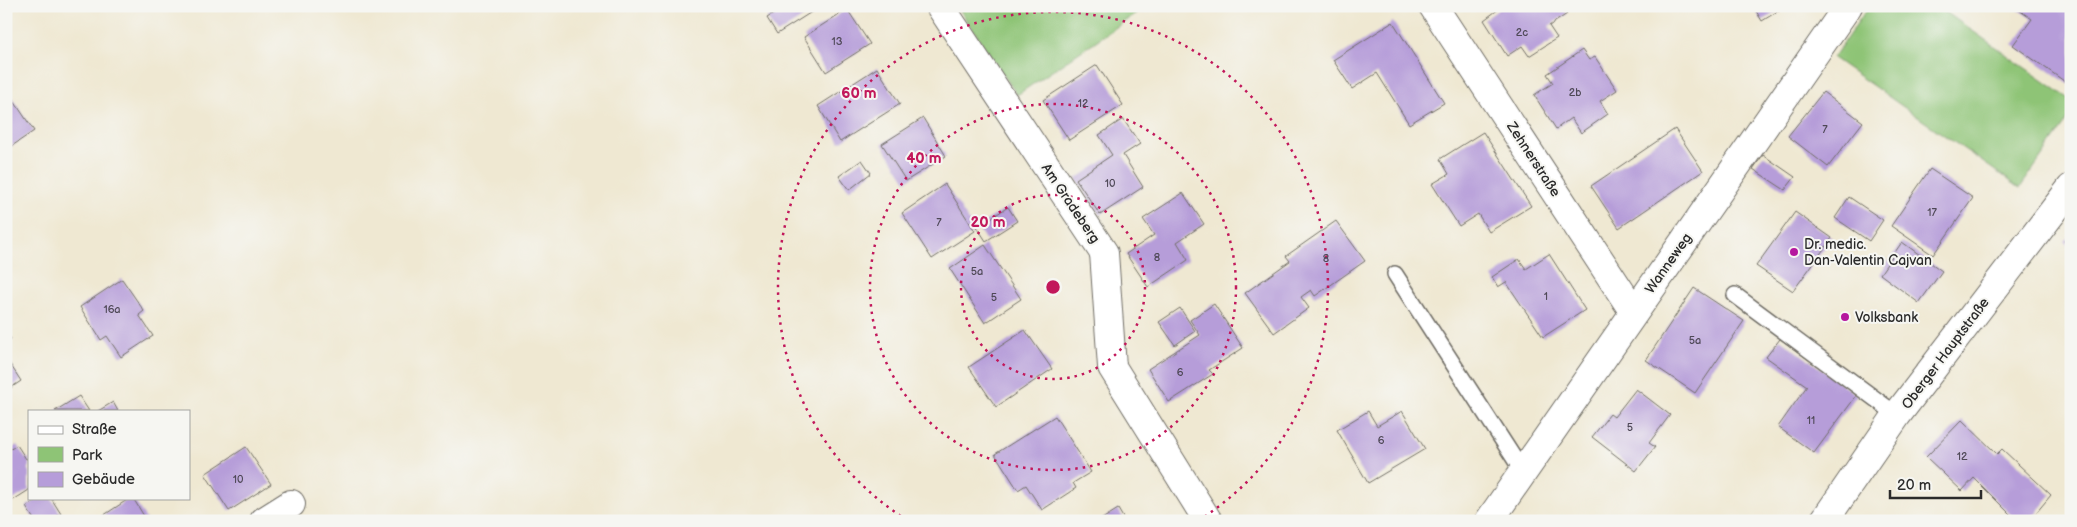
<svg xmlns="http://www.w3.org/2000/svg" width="2077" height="527" font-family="'Balsamiq Sans',sans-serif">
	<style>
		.green { fill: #8ec476; stroke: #5c7850 }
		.building { fill: #b69dd9 }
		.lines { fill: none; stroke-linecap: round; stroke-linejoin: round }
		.service-casing { stroke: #706d65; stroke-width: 18 }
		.minor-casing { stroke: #706d65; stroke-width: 30 }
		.tertiary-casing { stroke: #706d65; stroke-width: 30 }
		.service { stroke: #fff; stroke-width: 15 }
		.minor { stroke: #fff; stroke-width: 28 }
		.tertiary { stroke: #fff; stroke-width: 28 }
		.ring { fill: none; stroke: #c2185b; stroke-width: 2.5; stroke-dasharray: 2.5 5 }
		.poi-dot { fill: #b5179e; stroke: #f6f6f2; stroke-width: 2 }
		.labels { text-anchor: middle; stroke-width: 4; stroke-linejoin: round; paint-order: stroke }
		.number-label { font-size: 11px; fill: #4e4856 }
		.street-label { font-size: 14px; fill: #2b2b2b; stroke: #f6f6f2 }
		.poi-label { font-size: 14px; fill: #2b2b2b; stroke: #f6f6f2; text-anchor: start }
		.centre { fill: #c2185b; stroke: #f6f6f2; stroke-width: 2.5 }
		.ring-label { font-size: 15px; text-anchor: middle; font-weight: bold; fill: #c2185b; stroke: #f6f6f2; stroke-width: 4; stroke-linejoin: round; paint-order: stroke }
	</style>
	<rect width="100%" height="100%" fill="#f6f6f2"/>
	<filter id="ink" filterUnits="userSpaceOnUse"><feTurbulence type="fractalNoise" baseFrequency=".02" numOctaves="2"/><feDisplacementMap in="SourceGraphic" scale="10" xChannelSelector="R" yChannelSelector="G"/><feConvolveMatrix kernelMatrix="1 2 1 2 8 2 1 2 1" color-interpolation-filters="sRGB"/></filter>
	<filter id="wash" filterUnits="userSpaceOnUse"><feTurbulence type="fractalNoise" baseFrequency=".0096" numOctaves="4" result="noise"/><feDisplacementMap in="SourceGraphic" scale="20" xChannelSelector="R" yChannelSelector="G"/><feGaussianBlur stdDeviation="1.12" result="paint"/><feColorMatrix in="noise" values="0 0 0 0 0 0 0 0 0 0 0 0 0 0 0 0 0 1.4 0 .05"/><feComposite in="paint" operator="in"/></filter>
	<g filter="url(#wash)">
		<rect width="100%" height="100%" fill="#efe8d2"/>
		<g class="green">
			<polygon points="957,6 1147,6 1017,95"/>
			<polygon points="1869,6 1937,6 2071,100 2071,115 2020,188 1833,58"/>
		</g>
		<g id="blocks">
			<g class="building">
				<polygon points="786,6 810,6 813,11 777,34 767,18"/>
				<polygon points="1503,6 1562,6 1567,14 1549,26 1557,38 1529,56 1522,46 1507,56 1484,20"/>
				<polygon points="1753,6 1786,6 1762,21"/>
				<polygon points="2013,6 2071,6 2071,86 2013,45 2032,19"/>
				<polygon points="847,9 870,44 826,72 804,37"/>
				<polygon points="1393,22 1444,103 1409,124 1377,73 1352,89 1333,60"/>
				<polygon points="1582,50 1589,60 1595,57 1617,90 1600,101 1608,114 1581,133 1571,118 1556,129 1534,95 1553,83 1547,74"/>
				<polygon points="1097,65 1123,105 1069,140 1043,100"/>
				<polygon points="877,68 900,104 840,142 818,106"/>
				<polygon points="1823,92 1863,122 1828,167 1788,136"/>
				<polygon points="10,95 34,131 6,150 6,98"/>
				<polygon points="923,118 946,156 906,181 882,144"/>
				<polygon points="1123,119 1140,144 1123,155 1143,187 1100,215 1076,179 1112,155 1099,135"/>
				<polygon points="1675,129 1703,171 1619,228 1591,186"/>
				<polygon points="1483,132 1531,206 1489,232 1478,214 1459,226 1432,184 1449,174 1440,159"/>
				<polygon points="1763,155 1795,177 1785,190 1753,169"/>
				<polygon points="862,160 871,173 849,190 839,176"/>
				<polygon points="1930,169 1973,198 1933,255 1891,226"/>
				<polygon points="945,184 975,231 932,259 902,213"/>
				<polygon points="1183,193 1204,224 1177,242 1188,260 1148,287 1126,254 1154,235 1143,219"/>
				<polygon points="1849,197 1883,220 1869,241 1835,218"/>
				<polygon points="1008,207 1017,221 986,241 977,227"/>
				<polygon points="1795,212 1832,238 1793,291 1756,266"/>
				<polygon points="1336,221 1365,261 1315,296 1311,290 1301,297 1309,308 1274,333 1245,293 1290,261 1286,256"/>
				<polygon points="2071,235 2071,248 2064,241"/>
				<polygon points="1902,242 1942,271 1919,303 1880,274"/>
				<polygon points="985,245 1021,299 985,323 950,269"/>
				<polygon points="1549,254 1585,310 1543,337 1506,282 1498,287 1492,277 1519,259 1526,269"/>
				<polygon points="122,279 144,311 139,315 153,336 121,357 107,336 101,340 80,307"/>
				<polygon points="1694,288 1744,321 1695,393 1646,360"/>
				<polygon points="1214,304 1243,348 1209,370 1213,374 1169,402 1148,369 1200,335 1190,320"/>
				<polygon points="1180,308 1195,331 1175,345 1159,322"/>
				<polygon points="1025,330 1052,369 996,407 969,367"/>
				<polygon points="6,332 11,339 6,342"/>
				<polygon points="1780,339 1857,395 1814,453 1778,427 1807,386 1766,357"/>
				<polygon points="6,358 21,381 6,391"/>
				<polygon points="1636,389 1670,415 1649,443 1655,447 1636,471 1592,437 1610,414 1614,417"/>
				<polygon points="79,396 89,411 55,411"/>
				<polygon points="113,402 118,411 98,411"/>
				<polygon points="1368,411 1377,426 1402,411 1425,449 1368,483 1337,430"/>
				<polygon points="1055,416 1091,472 1073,483 1076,488 1042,510 1026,485 1018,490 995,454"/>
				<polygon points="1962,420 1997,454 2002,449 2051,495 2031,519 2014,518 1974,478 1962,491 1926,457"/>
				<polygon points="17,445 26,459 29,458 29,490 7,504 6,452"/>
				<polygon points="246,447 271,484 229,511 205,474"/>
				<polygon points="39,498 51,498 61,514 49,521 35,521 26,507"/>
				<polygon points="130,498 133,498 147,521 95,521"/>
				<polygon points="1118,509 1125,521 1099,521"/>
			</g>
		</g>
	</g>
	<g filter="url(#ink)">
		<use href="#blocks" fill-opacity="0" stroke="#706d65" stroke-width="1"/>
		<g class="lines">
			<defs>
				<g id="service">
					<polyline points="1395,274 1523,472"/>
					<polyline points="1735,295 1897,415"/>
				</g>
				<g id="minor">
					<polyline points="940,6 1104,253 1112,367 1208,521"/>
					<polyline points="1433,6 1634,312"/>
					<polyline points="264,521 291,504"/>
					<polyline points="1489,521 1848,6"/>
				</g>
				<polyline id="tertiary" points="1824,521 1897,415 2071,188"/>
			</defs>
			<use href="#service" class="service-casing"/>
			<use href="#minor" class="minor-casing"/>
			<use href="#tertiary" class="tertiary-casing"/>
			<use href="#service" class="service"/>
			<use href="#minor" class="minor"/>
			<use href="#tertiary" class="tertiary"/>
		</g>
	</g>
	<g class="ring">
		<circle cx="1053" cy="287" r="92"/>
		<circle cx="1053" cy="287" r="183"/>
		<path d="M907 520A275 275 0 1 1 1199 520"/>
	</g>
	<g class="poi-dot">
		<circle cx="1794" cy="252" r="5"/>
		<circle cx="1845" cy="317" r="5"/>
	</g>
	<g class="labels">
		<g class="number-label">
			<text x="1522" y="36">2c</text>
			<text x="837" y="45">13</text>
			<text x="1575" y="96">2b</text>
			<text x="1083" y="107">12</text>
			<text x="1825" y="133">7</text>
			<text x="1110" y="187">10</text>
			<text x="1932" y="216">17</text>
			<text x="939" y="226">7</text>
			<text x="1157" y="261">8</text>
			<text x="1326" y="262">8</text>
			<text x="977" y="275">5a</text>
			<text x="1546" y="300">1</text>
			<text x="994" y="301">5</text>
			<text x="112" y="313">16a</text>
			<text x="1695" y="344">5a</text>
			<text x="1180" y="376">6</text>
			<text x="1811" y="424">11</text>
			<text x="1630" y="431">5</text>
			<text x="1381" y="444">6</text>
			<text x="1962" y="460">12</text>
			<text x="238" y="483">10</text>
		</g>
		<g class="street-label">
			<text transform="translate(1534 159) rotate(57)" y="5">Zehnerstraße</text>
			<text transform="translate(1071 203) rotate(56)" y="5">Am Gradeberg</text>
			<text transform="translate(1668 263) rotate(-55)" y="5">Wanneweg</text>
			<text transform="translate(1945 353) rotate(-53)" y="5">Oberger Hauptstraße</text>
		</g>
		<g class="poi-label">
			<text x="1804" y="249">Dr. medic.<tspan x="1804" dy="16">Dan-Valentin Cajvan</tspan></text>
			<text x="1855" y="322">Volksbank</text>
		</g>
	</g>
	<circle cx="1053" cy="287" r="8" class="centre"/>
	<g class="ring-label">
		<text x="859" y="98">60 m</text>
		<text x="924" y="163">40 m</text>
		<text x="988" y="227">20 m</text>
	</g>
	<rect width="2077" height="527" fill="none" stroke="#f6f6f2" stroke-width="25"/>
	<rect x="28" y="410" width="162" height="90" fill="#f6f6f2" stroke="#a5a5a2"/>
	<rect x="38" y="426" width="25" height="8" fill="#ffffff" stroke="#a5a5a2"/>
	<text x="72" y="434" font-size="15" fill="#2b2b2b">Straße</text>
	<rect x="38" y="447" width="25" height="15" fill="#8ec476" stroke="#a5a5a2"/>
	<text x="72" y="460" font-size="15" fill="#2b2b2b">Park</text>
	<rect x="38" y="472" width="25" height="15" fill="#b69dd9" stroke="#a5a5a2"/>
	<text x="72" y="484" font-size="15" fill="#2b2b2b">Gebäude</text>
	<path d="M1890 490v8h91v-8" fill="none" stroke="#2b2b2b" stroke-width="2.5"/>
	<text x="1897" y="490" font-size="15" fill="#2b2b2b" stroke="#f6f6f2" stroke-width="4" paint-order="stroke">20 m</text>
</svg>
